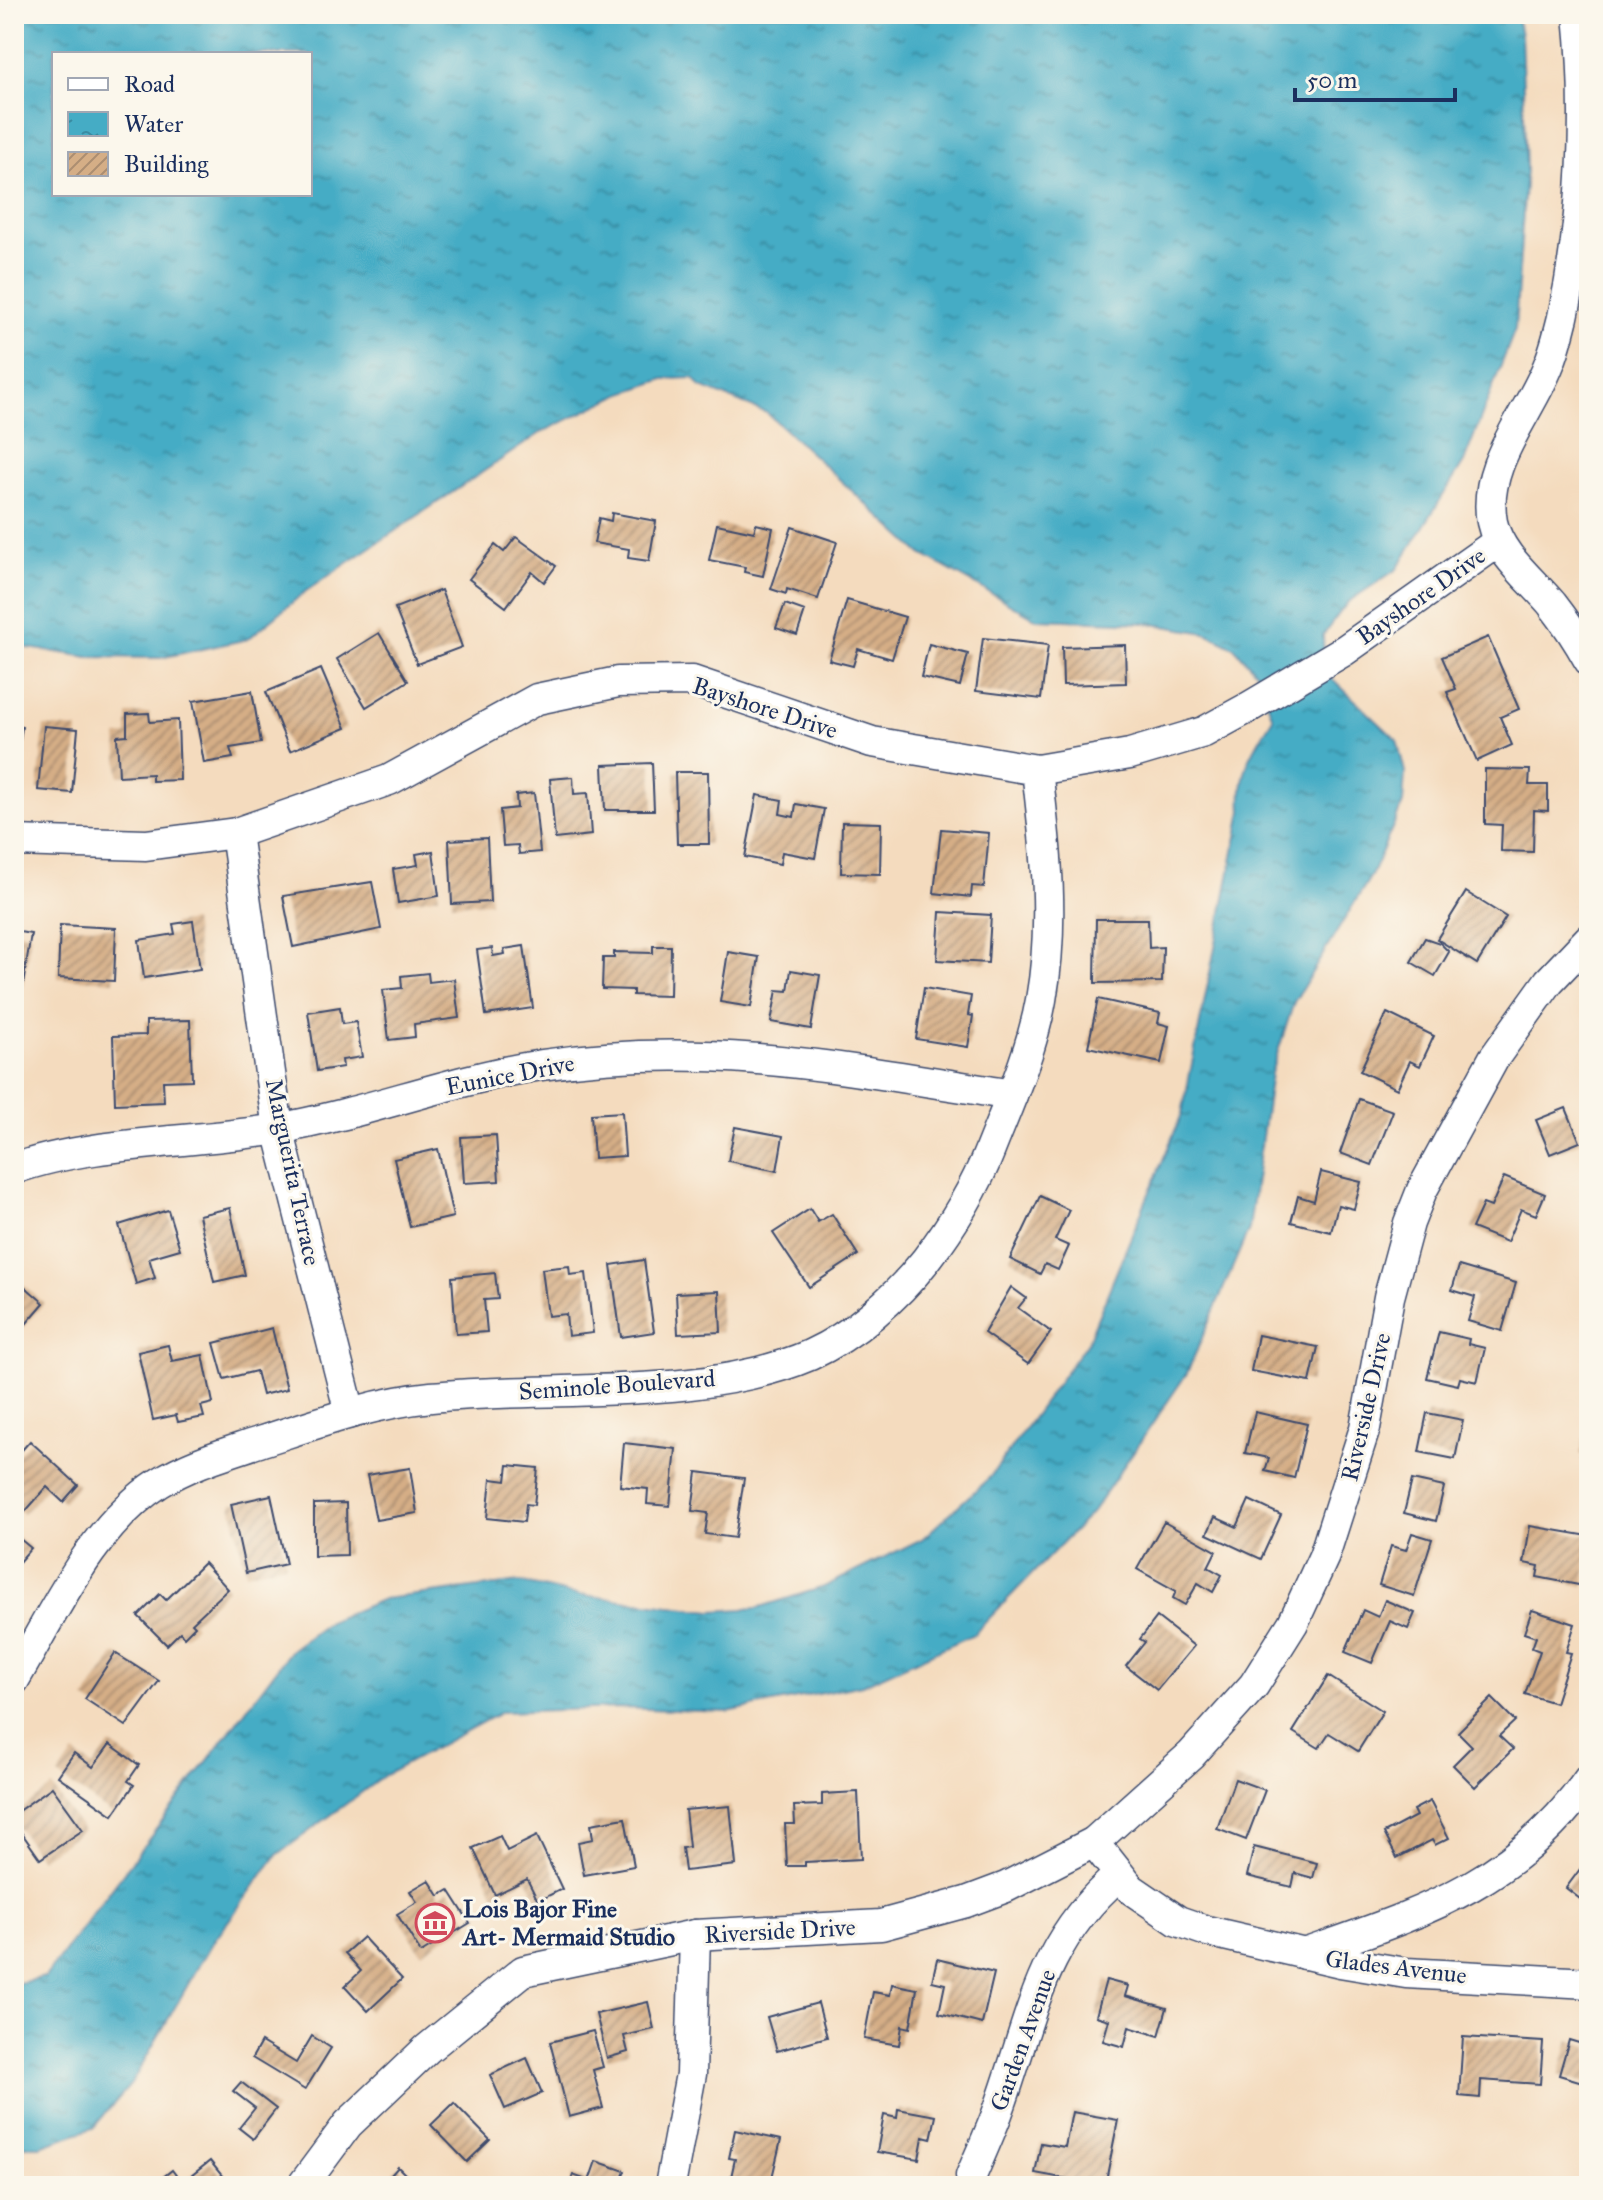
<svg xmlns="http://www.w3.org/2000/svg" width="1603" height="2200" font-family="'IM FELL Great Primer',serif">
	<style>
		.water { fill: url(#water-ripples); stroke: #306e92; stroke-width: 2; fill-rule: evenodd }
		.building { fill: url(#building-hatch) }
		.lines { fill: none; stroke-linecap: round; stroke-linejoin: round }
		.minor-casing { stroke: #3c496c; stroke-width: 33 }
		.minor { stroke: #fff; stroke-width: 30 }
		.labels { text-anchor: middle; stroke-width: 6; stroke-linejoin: round; paint-order: stroke }
		.street-label { font-size: 24px; fill: #1b2f5e; stroke: #fbf7ec }
		.poi-label { font-size: 24px; font-weight: bold; fill: #1b2f5e; stroke: #fbf7ec; text-anchor: start }
	</style>
	<defs>
		<pattern id="water-ripples" width="26" height="14" patternUnits="userSpaceOnUse" patternTransform="scale(2)"><rect width="26" height="14" fill="#45acc5"/><path d="M2 4q2-2 4 0t4 0M15 11q2-2 4 0t4 0" fill="none" stroke="#398ca3"/></pattern>
		<pattern id="building-hatch" width="6" height="6" patternUnits="userSpaceOnUse" patternTransform="scale(2)"><rect width="6" height="6" fill="#d5ae86"/><path d="M-1 1l2-2M0 6l6-6M5 7l2-2" fill="none" stroke="#ac8e71"/></pattern>
	</defs>
	<rect width="100%" height="100%" fill="#fbf7ec"/>
	<filter id="ink" filterUnits="userSpaceOnUse"><feTurbulence type="fractalNoise" baseFrequency=".0125" numOctaves="2"/><feDisplacementMap in="SourceGraphic" scale="16" xChannelSelector="R" yChannelSelector="G"/><feConvolveMatrix kernelMatrix="1 2 1 2 8 2 1 2 1" color-interpolation-filters="sRGB"/></filter>
	<filter id="wash" filterUnits="userSpaceOnUse"><feTurbulence type="fractalNoise" baseFrequency=".006" numOctaves="4" result="noise"/><feDisplacementMap in="SourceGraphic" scale="32" xChannelSelector="R" yChannelSelector="G"/><feGaussianBlur stdDeviation="1.8" result="paint"/><feColorMatrix in="noise" values="0 0 0 0 0 0 0 0 0 0 0 0 0 0 0 0 0 1.4 0 .05"/><feComposite in="paint" operator="in"/></filter>
	<g filter="url(#wash)">
		<rect width="100%" height="100%" fill="#f4dbbe"/>
		<path class="water" d="M14,14H1516L1521,35L1526,168L1515,329L1464,462L1397,569L1348,602L1323,635L1324,671L1397,740L1405,772L1403,803L1372,874L1294,1002L1271,1073L1249,1229L1187,1373L1093,1511L974,1634L862,1685L727,1712L620,1708L501,1712L385,1775L277,1855L210,1946L131,2084L93,2128L40,2146H14V1984L45,1977L291,1650L328,1622L383,1599L520,1582L572,1594L712,1611L757,1608L824,1587L922,1539L990,1477L1088,1341L1182,1114L1242,811C1239,770 1252,752 1273,718L1256,672L1234,647L1206,633L1146,623L1037,619L921,554L767,413L701,387L694,378L664,379L620,394L542,432L306,591L248,639L160,658L88,657L14,646ZM54,54H310V194H54Z"/>
		<g id="blocks">
			<g class="building">
				<polygon points="612,513 656,521 649,561 628,558 629,549 594,543 599,518 611,521"/>
				<polygon points="717,524 754,532 756,524 773,528 763,576 744,572 745,567 709,560"/>
				<polygon points="792,527 837,542 818,599 787,589 786,594 771,589"/>
				<polygon points="516,537 556,566 544,582 532,572 506,607 469,579 495,545 504,552"/>
				<polygon points="441,590 462,647 417,664 395,608"/>
				<polygon points="847,600 905,617 892,659 858,649 853,666 829,660"/>
				<polygon points="785,604 805,611 797,635 776,628"/>
				<polygon points="379,633 408,681 366,707 337,659"/>
				<polygon points="1488,637 1519,709 1500,717 1512,745 1477,761 1447,692 1456,689 1442,657"/>
				<polygon points="983,638 1048,645 1041,699 976,691"/>
				<polygon points="929,644 968,654 960,686 921,677"/>
				<polygon points="1125,645 1126,683 1063,685 1062,647"/>
				<polygon points="321,669 346,728 290,751 266,692"/>
				<polygon points="252,691 261,743 230,748 233,758 204,763 193,701"/>
				<polygon points="149,713 150,722 178,720 180,780 152,781 152,774 119,776 117,736 127,735 127,714"/>
				<polygon points="14,725 22,727 16,769 14,769"/>
				<polygon points="44,726 78,729 72,793 38,790"/>
				<polygon points="652,763 654,810 605,810 603,765"/>
				<polygon points="1485,769 1530,770 1529,785 1548,785 1548,811 1534,810 1533,852 1501,851 1502,825 1485,824"/>
				<polygon points="675,772 708,772 709,844 677,844"/>
				<polygon points="573,777 574,794 588,793 591,835 555,839 550,779"/>
				<polygon points="534,793 540,852 519,854 518,845 503,846 500,810 517,808 516,795"/>
				<polygon points="757,795 782,800 780,814 794,817 796,804 824,809 815,858 782,852 780,864 745,857"/>
				<polygon points="842,822 881,823 880,874 841,873"/>
				<polygon points="941,829 989,833 984,887 972,886 971,897 934,893"/>
				<polygon points="487,838 490,902 452,904 449,840"/>
				<polygon points="433,851 439,896 398,903 393,869 418,865 416,854"/>
				<polygon points="372,882 381,929 293,947 283,896"/>
				<polygon points="1466,892 1506,917 1477,964 1437,939"/>
				<polygon points="940,912 991,915 988,963 937,960"/>
				<polygon points="1096,919 1148,919 1149,948 1163,947 1162,982 1095,983"/>
				<polygon points="193,921 200,969 144,978 139,940 175,934 173,924"/>
				<polygon points="60,925 116,928 114,981 58,978"/>
				<polygon points="14,931 31,934 23,985 14,984"/>
				<polygon points="1425,938 1440,943 1449,952 1435,976 1411,962"/>
				<polygon points="524,946 533,1008 486,1015 477,950 492,948 493,956 505,954 504,949"/>
				<polygon points="653,946 671,946 670,996 633,995 633,990 602,989 603,958 614,958 614,952 653,953"/>
				<polygon points="728,952 759,957 751,1007 720,1002"/>
				<polygon points="791,970 820,975 811,1029 771,1022 777,990 788,991"/>
				<polygon points="428,973 429,982 454,979 459,1018 414,1024 415,1037 389,1040 383,990 402,988 401,976"/>
				<polygon points="924,988 971,996 968,1015 973,1016 968,1047 916,1039"/>
				<polygon points="1098,999 1160,1013 1158,1023 1169,1026 1161,1063 1088,1047"/>
				<polygon points="340,1007 342,1024 356,1022 362,1057 342,1060 343,1067 317,1071 308,1012"/>
				<polygon points="1387,1013 1434,1036 1420,1066 1410,1061 1397,1089 1360,1071"/>
				<polygon points="190,1020 192,1080 163,1081 164,1102 115,1104 113,1036 146,1035 146,1021"/>
				<polygon points="1359,1099 1393,1111 1372,1165 1340,1153"/>
				<polygon points="1566,1108 1580,1142 1550,1154 1536,1120"/>
				<polygon points="622,1112 625,1156 594,1158 591,1114"/>
				<polygon points="735,1127 783,1136 777,1171 728,1161"/>
				<polygon points="496,1135 499,1181 464,1183 461,1137"/>
				<polygon points="438,1149 453,1217 410,1227 394,1159"/>
				<polygon points="1321,1172 1361,1182 1354,1209 1338,1205 1331,1232 1291,1222 1298,1196 1314,1201"/>
				<polygon points="1504,1177 1545,1194 1536,1215 1521,1209 1507,1242 1472,1228 1483,1204 1491,1207"/>
				<polygon points="1040,1196 1069,1210 1055,1240 1069,1246 1058,1270 1045,1264 1040,1274 1010,1259"/>
				<polygon points="230,1208 245,1275 214,1282 199,1215"/>
				<polygon points="810,1209 818,1222 832,1214 858,1255 809,1287 773,1233"/>
				<polygon points="168,1210 180,1249 149,1258 155,1278 136,1284 119,1225"/>
				<polygon points="644,1260 654,1332 621,1337 611,1265"/>
				<polygon points="569,1266 570,1275 586,1273 593,1333 568,1336 566,1314 548,1316 542,1269"/>
				<polygon points="1459,1266 1516,1283 1502,1331 1468,1321 1475,1297 1452,1290"/>
				<polygon points="495,1273 498,1299 484,1300 487,1332 456,1334 452,1277"/>
				<polygon points="14,1277 44,1303 14,1338"/>
				<polygon points="1011,1287 1026,1298 1018,1308 1051,1332 1028,1364 984,1333"/>
				<polygon points="719,1291 721,1332 678,1334 676,1293"/>
				<polygon points="272,1328 287,1389 262,1395 256,1371 224,1379 214,1343"/>
				<polygon points="1439,1332 1469,1339 1468,1344 1485,1348 1477,1382 1460,1378 1458,1385 1427,1378"/>
				<polygon points="1258,1335 1318,1347 1310,1382 1251,1371"/>
				<polygon points="168,1345 172,1361 203,1355 213,1403 201,1406 204,1417 178,1422 176,1415 153,1420 138,1352"/>
				<polygon points="1255,1412 1307,1424 1294,1478 1265,1471 1269,1458 1245,1453"/>
				<polygon points="1427,1413 1463,1420 1455,1459 1419,1452"/>
				<polygon points="1586,1431 1589,1431 1589,1456 1580,1454"/>
				<polygon points="30,1441 78,1485 63,1502 47,1487 23,1514 14,1506 14,1459"/>
				<polygon points="624,1443 676,1449 670,1506 647,1504 648,1489 620,1486"/>
				<polygon points="508,1465 538,1468 534,1505 526,1504 524,1522 487,1518 491,1479 506,1481"/>
				<polygon points="410,1468 417,1513 376,1520 367,1475"/>
				<polygon points="697,1472 744,1478 735,1538 705,1534 708,1513 692,1511"/>
				<polygon points="1412,1480 1444,1487 1436,1521 1404,1513"/>
				<polygon points="271,1495 286,1564 246,1573 231,1504"/>
				<polygon points="1249,1500 1281,1515 1261,1559 1207,1534 1215,1517 1237,1527"/>
				<polygon points="346,1503 347,1555 314,1556 314,1504"/>
				<polygon points="1164,1522 1216,1551 1208,1567 1222,1575 1213,1592 1198,1583 1185,1605 1173,1598 1176,1591 1137,1569"/>
				<polygon points="1530,1526 1589,1536 1584,1586 1537,1577 1539,1566 1524,1563"/>
				<polygon points="1412,1533 1432,1539 1414,1596 1379,1585 1391,1546 1406,1550"/>
				<polygon points="14,1534 31,1548 18,1563 14,1559"/>
				<polygon points="204,1563 228,1589 192,1623 195,1626 184,1637 180,1632 167,1645 138,1616 160,1594 166,1600"/>
				<polygon points="1385,1600 1415,1613 1408,1629 1390,1621 1372,1663 1345,1652 1363,1610 1378,1617"/>
				<polygon points="1532,1610 1575,1624 1566,1652 1571,1653 1555,1703 1525,1694 1540,1651 1532,1648 1536,1637 1524,1633"/>
				<polygon points="1157,1617 1194,1646 1157,1690 1126,1666 1145,1642 1140,1639"/>
				<polygon points="115,1653 159,1681 126,1726 85,1699"/>
				<polygon points="1328,1676 1383,1711 1358,1751 1329,1733 1319,1748 1293,1732"/>
				<polygon points="1492,1698 1515,1721 1499,1736 1513,1749 1475,1787 1453,1765 1472,1746 1458,1732"/>
				<polygon points="110,1744 139,1765 128,1781 134,1785 113,1815 58,1776 74,1753 93,1767"/>
				<polygon points="1235,1779 1265,1790 1246,1840 1217,1829"/>
				<polygon points="52,1787 83,1830 40,1859 14,1822 14,1814"/>
				<polygon points="858,1792 861,1859 805,1862 805,1866 787,1866 785,1824 795,1824 794,1806 822,1805 822,1794"/>
				<polygon points="1430,1801 1449,1838 1435,1845 1432,1840 1397,1858 1384,1833 1416,1816 1413,1810"/>
				<polygon points="730,1806 736,1865 685,1871 682,1848 689,1847 685,1810"/>
				<polygon points="625,1818 634,1866 584,1875 578,1842 593,1839 591,1824"/>
				<polygon points="500,1836 507,1851 537,1836 562,1889 538,1901 527,1879 495,1895 473,1848"/>
				<polygon points="1254,1847 1317,1863 1313,1878 1295,1873 1292,1887 1247,1876"/>
				<polygon points="1589,1857 1589,1906 1566,1888"/>
				<polygon points="429,1880 439,1896 449,1890 470,1923 421,1953 397,1914 417,1902 410,1891"/>
				<polygon points="363,1937 402,1979 368,2011 345,1986 361,1971 345,1953"/>
				<polygon points="937,1959 994,1973 982,2024 939,2013 945,1984 932,1981"/>
				<polygon points="1106,1980 1128,1986 1125,1996 1167,2008 1159,2036 1129,2027 1124,2047 1103,2041 1109,2020 1096,2016"/>
				<polygon points="892,1984 917,1989 910,2028 902,2026 899,2045 864,2039 873,1992 890,1995"/>
				<polygon points="648,2002 654,2029 624,2036 628,2052 607,2058 596,2014"/>
				<polygon points="818,2003 827,2037 777,2051 767,2017"/>
				<polygon points="593,2031 603,2067 593,2070 603,2108 569,2117 550,2042"/>
				<polygon points="312,2036 331,2048 305,2090 252,2058 261,2042 296,2063"/>
				<polygon points="1463,2037 1543,2042 1540,2084 1481,2080 1480,2098 1459,2096"/>
				<polygon points="1569,2040 1589,2046 1589,2084 1559,2075"/>
				<polygon points="527,2058 542,2093 505,2109 490,2075"/>
				<polygon points="241,2082 276,2109 253,2139 239,2128 255,2108 233,2091"/>
				<polygon points="454,2103 490,2140 467,2162 431,2125"/>
				<polygon points="898,2109 936,2116 931,2139 923,2137 919,2159 877,2152 884,2115 897,2118"/>
				<polygon points="1072,2112 1118,2120 1105,2186 1035,2173 1041,2143 1065,2147"/>
				<polygon points="735,2130 781,2140 770,2186 729,2186 735,2159 729,2158"/>
				<polygon points="210,2161 228,2183 224,2186 152,2186 172,2170 182,2183"/>
				<polygon points="596,2161 625,2171 619,2186 569,2186 573,2175 589,2181"/>
				<polygon points="398,2167 417,2186 371,2186 379,2177 385,2182"/>
			</g>
		</g>
	</g>
	<g filter="url(#ink)">
		<use href="#blocks" fill-opacity="0" stroke="#3c496c" stroke-width="2"/>
		<g class="lines">
			<defs>
				<g id="minor">
					<path d="M1579,14C1589,113 1584,220 1563,317C1559,333 1555,350 1549,364C1530,414 1481,465 1492,522C1499,555 1531,579 1552,604C1566,622 1578,640 1589,660"/>
					<polyline points="236,833 278,1129 350,1413"/>
					<polyline points="14,841 146,845 236,833 389,780 537,699 618,682 692,681 872,742 1037,770 1130,754 1204,732 1246,709 1345,650 1498,542"/>
					<path d="M14,1169C90,1141 196,1143 277,1129C367,1113 452,1079 542,1065C708,1040 849,1069 1012,1095"/>
					<path d="M14,1680C54,1613 91,1527 159,1483C191,1463 227,1453 262,1441C318,1423 373,1403 431,1397C549,1385 701,1402 810,1355C854,1335 896,1298 926,1260C952,1226 974,1191 990,1150C1009,1102 1032,1051 1041,1000C1055,922 1046,847 1037,770"/>
					<polyline points="1094,1842 1131,1889 1178,1921 1207,1931 1340,1962 1406,1973 1589,1983"/>
					<path d="M1304,1954C1420,1913 1515,1885 1589,1779"/>
					<path d="M971,2176C980,2155 989,2135 997,2114C1031,2022 1038,1944 1118,1876"/>
					<polyline points="302,2186 348,2124 427,2049 523,1971 695,1935 881,1925 966,1902 1006,1887 1094,1842 1191,1755 1254,1685 1293,1623 1324,1556 1365,1428 1389,1297 1409,1223 1422,1190 1494,1058 1549,981 1589,939"/>
					<polyline points="670,2186 691,2074 695,1935"/>
				</g>
			</defs>
			<use href="#minor" class="minor-casing"/>
			<use href="#minor" class="minor"/>
		</g>
	</g>
	<defs>
		<symbol id="museum-ring" viewBox="-11 -11 22 22"><circle r="9.5" fill="#fbf7ec" stroke="#d1495b" stroke-width="1.5"/><path d="M0-6L6-3V-2H-6V-3ZM-5-1h2V3h-2ZM-1-1h2V3h-2ZM3-1h2V3H3ZM-6 4H6V6H-6Z" fill="#d1495b"/></symbol>
	</defs>
	<g fill-rule="evenodd">
		<use href="#museum-ring" x="413" y="1901" width="44" height="44"/>
	</g>
	<g class="labels">
		<g class="street-label">
			<text transform="translate(1421 596) rotate(-35)" y="8">Bayshore Drive</text>
			<text transform="translate(765 708) rotate(18)" y="8">Bayshore Drive</text>
			<text transform="translate(510 1075) rotate(-11)" y="8">Eunice Drive</text>
			<text transform="translate(293 1172) rotate(78)" y="8">Marguerita Terrace</text>
			<text transform="translate(617 1385) rotate(-4)" y="8">Seminole Boulevard</text>
			<text transform="translate(1366 1407) rotate(-77)" y="8">Riverside Drive</text>
			<text transform="translate(780 1931) rotate(-3)" y="8">Riverside Drive</text>
			<text transform="translate(1396 1967) rotate(7)" y="8">Glades Avenue</text>
			<text transform="translate(1023 2040) rotate(-70)" y="8">Garden Avenue</text>
		</g>
		<g class="poi-label">
			<text x="463" y="1917">Lois Bajor Fine<tspan x="463" dy="28">Art- Mermaid Studio</tspan></text>
		</g>
	</g>
	<rect width="1603" height="2200" fill="none" stroke="#fbf7ec" stroke-width="48"/>
	<rect x="52" y="52" width="260" height="144" fill="#fbf7ec" stroke="#a1a7b3" stroke-width="2"/>
	<rect x="68" y="78" width="40" height="12" fill="#ffffff" stroke="#a1a7b3" stroke-width="2"/>
	<text x="124" y="92" font-size="24" fill="#1b2f5e">Road</text>
	<rect x="68" y="112" width="40" height="24" fill="url(#water-ripples)" stroke="#a1a7b3" stroke-width="2"/>
	<text x="124" y="132" font-size="24" fill="#1b2f5e">Water</text>
	<rect x="68" y="152" width="40" height="24" fill="url(#building-hatch)" stroke="#a1a7b3" stroke-width="2"/>
	<text x="124" y="172" font-size="24" fill="#1b2f5e">Building</text>
	<path d="M1295 88v12h160v-12" fill="none" stroke="#1b2f5e" stroke-width="4"/>
	<text x="1307" y="88" font-size="24" fill="#1b2f5e" stroke="#fbf7ec" stroke-width="6" paint-order="stroke">50 m</text>
</svg>
